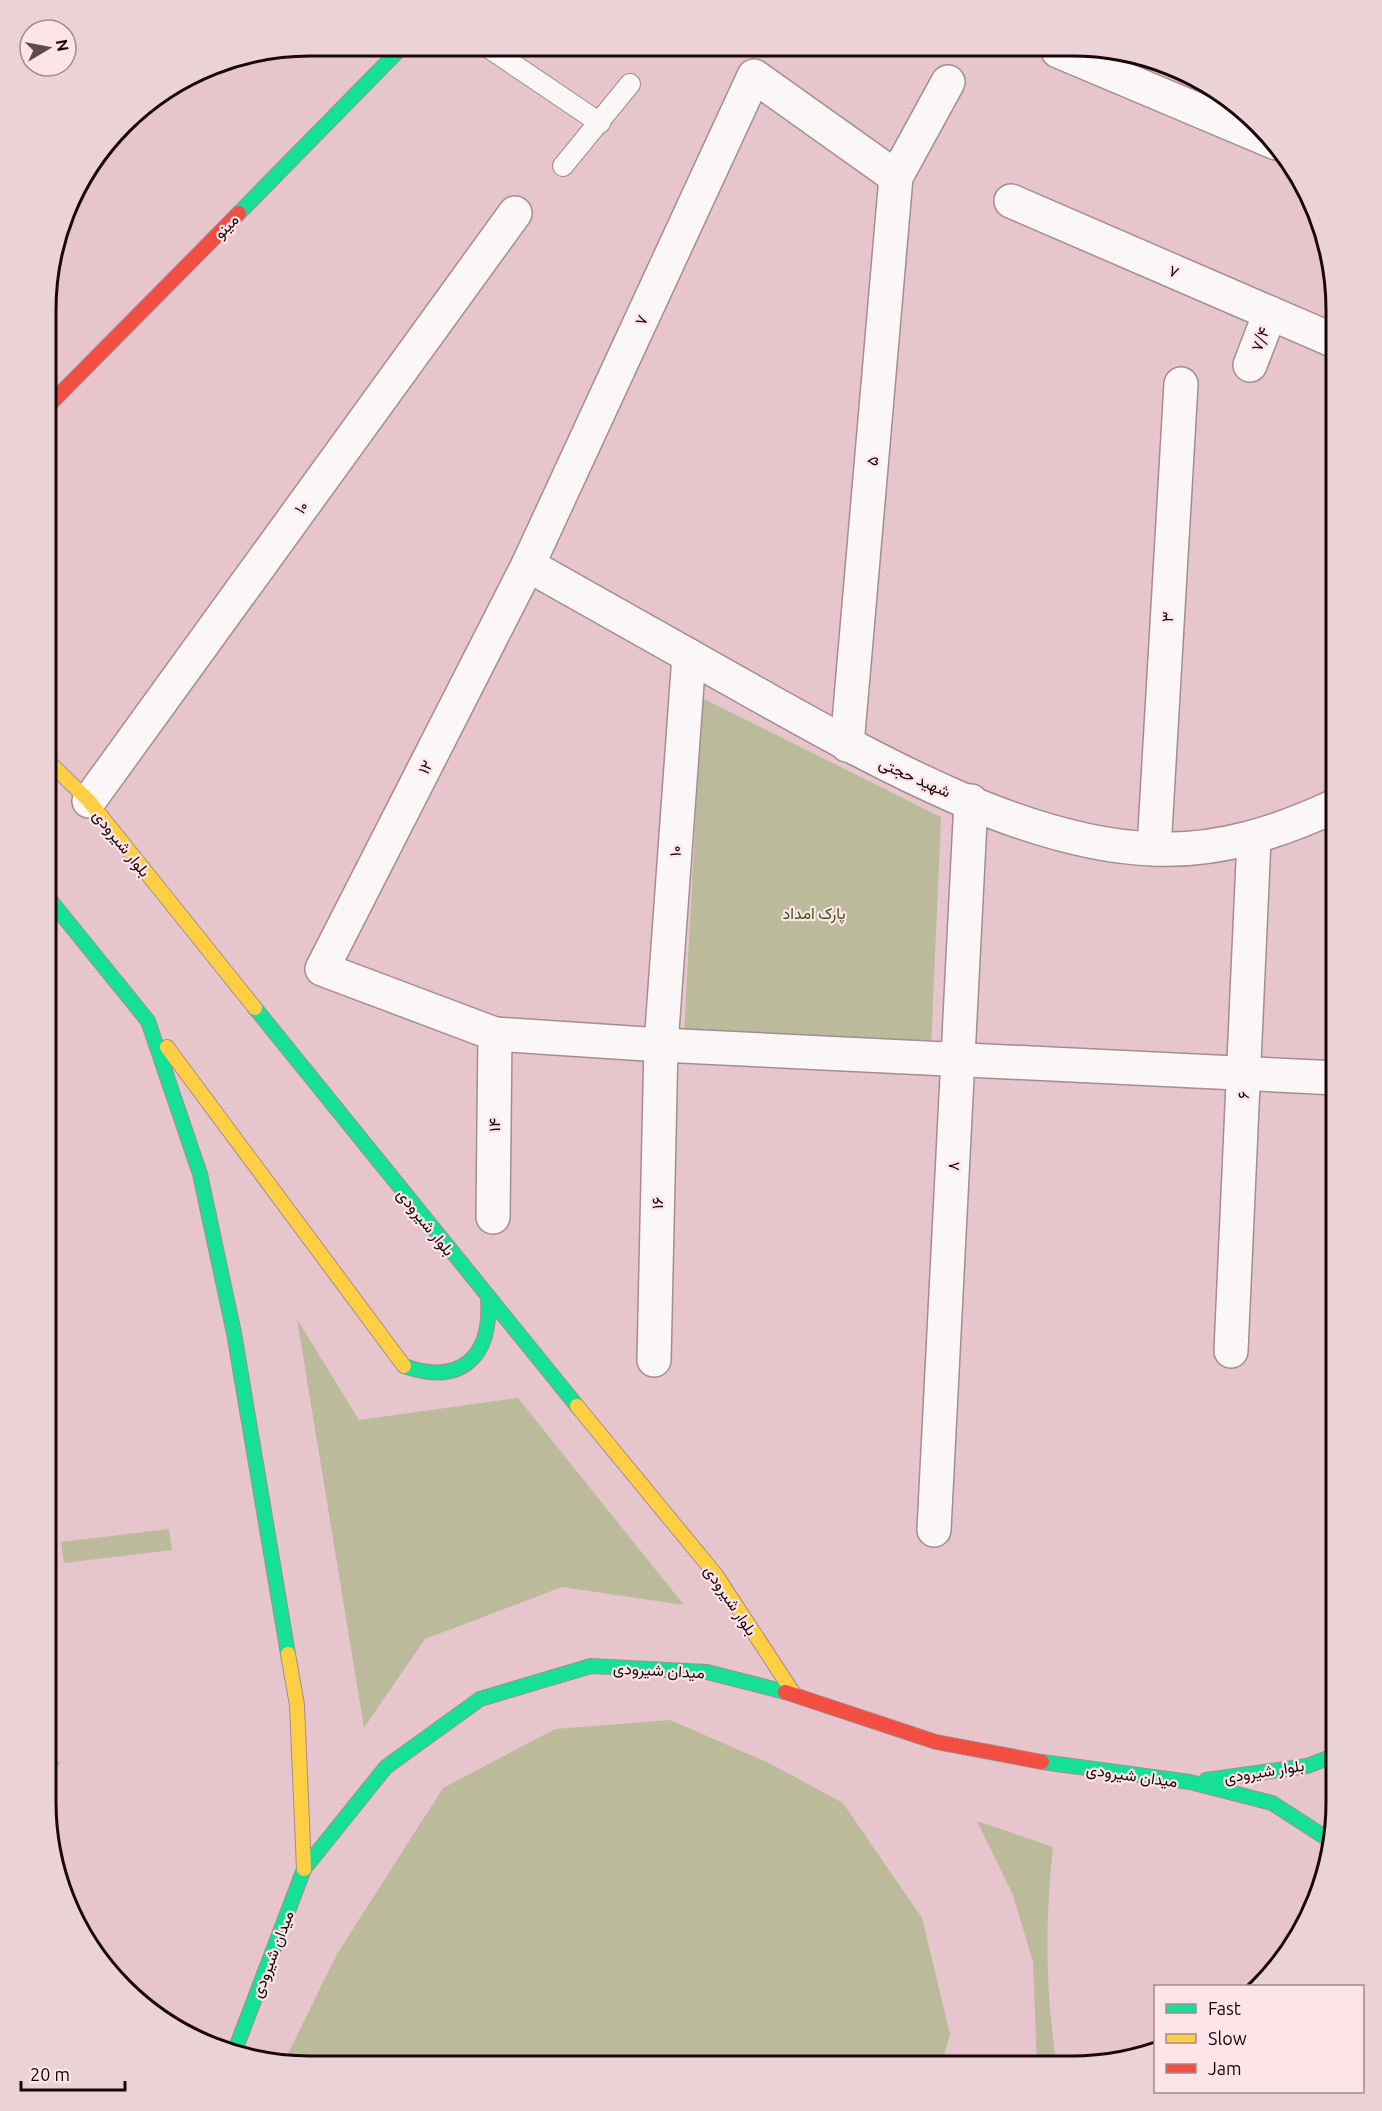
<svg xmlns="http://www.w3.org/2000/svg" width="1382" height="2111" font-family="Ubuntu,Vazirmatn,sans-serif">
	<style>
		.green { fill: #bbba9a }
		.building { fill: #b6b3bf }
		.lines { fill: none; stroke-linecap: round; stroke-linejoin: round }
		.lane-casing { stroke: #a58c91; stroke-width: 22 }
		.street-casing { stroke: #a58c91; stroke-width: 36 }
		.fast-casing { stroke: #a58c91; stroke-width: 16 }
		.slow-casing { stroke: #a58c91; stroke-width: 16 }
		.jam-casing { stroke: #a58c91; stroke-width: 16 }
		.lane { stroke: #fbf6f7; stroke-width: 20 }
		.street { stroke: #fbf6f7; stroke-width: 33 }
		.fast { stroke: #16e098; stroke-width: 14 }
		.slow { stroke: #ffcf43; stroke-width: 14 }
		.jam { stroke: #f24e42; stroke-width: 14 }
		.labels { text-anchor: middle; stroke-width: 4.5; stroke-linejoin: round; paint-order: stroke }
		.street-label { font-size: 16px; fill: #19070b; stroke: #fde4e9 }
		.park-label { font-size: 16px; fill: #3e550a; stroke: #fde4e9 }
		.rim { fill: none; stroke: #19070b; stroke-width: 3 }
	</style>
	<rect width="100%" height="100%" fill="#e6c6cc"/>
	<g class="green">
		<polygon points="702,698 941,817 931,1049 684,1034"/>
		<polygon points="297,1319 359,1420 518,1398 684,1605 562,1587 425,1639 364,1728"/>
		<polygon points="169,1529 172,1550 64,1563 61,1542"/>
		<polygon points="670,1720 769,1763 843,1803 922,1918 950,2034 941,2066 283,2064 337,1954 443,1788 555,1729"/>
		<path d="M977,1821L1053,1847C1045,1919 1045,1994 1057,2066H1037L1033,1962L1013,1895Z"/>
	</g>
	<polygon class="building" points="45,1755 60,1762 45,1793"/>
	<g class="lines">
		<defs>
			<g id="lane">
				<polyline points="486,46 600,123"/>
				<polyline points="563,166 630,84"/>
			</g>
			<g id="street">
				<polyline points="1058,51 1276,143"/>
				<polyline points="896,177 754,76 528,565 322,969 495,1034 661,1045 1337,1078"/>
				<polyline points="1011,201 1337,342"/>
				<polyline points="1250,365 1270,313"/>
				<path d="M528,565C604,608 680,651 757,694C870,757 1023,845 1154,849C1219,852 1279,832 1337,805"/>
				<polyline points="847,745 896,177 948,82"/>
				<polyline points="89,801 515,213"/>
				<polyline points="1154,849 1181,384"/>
				<polyline points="493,1217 495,1034"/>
				<polyline points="1231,1351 1254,839"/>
				<polyline points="654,1360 661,1045 689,656"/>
				<polyline points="934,1530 971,801"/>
			</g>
			<g id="fast">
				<polyline points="239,213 404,45"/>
				<polyline points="46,895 148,1021 200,1174 234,1333 288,1654"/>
				<polyline points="255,1008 577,1406"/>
				<path d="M404,1366C461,1386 492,1357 488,1299"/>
				<polyline points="1042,1762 1190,1782 1272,1803 1331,1841"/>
				<polyline points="1206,1780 1307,1766 1336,1755"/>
				<polyline points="234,2053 304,1869 386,1767 480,1699 591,1666 707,1672 785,1692"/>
			</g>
			<g id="slow">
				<polyline points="47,760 89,801 255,1008"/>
				<polyline points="167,1047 404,1366"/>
				<polyline points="577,1406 716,1575 794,1694"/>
				<polyline points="288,1654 297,1705 304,1869"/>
			</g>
			<g id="jam">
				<polyline points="47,407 239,213"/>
				<polyline points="785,1692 936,1742 1042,1762"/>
			</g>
		</defs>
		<use href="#lane" class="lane-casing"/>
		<use href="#street" class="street-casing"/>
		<use href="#fast" class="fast-casing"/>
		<use href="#slow" class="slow-casing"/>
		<use href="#jam" class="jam-casing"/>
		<use href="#lane" class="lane"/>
		<use href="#street" class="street"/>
		<use href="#fast" class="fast"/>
		<use href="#slow" class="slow"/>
		<use href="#jam" class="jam"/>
	</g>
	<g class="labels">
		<g class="street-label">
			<text transform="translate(226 226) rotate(-45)" y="6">مینو</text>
			<text transform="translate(1174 271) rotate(23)" y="6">۷</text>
			<text transform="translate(641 320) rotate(-65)" y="6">۷</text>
			<text transform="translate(1260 339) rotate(-69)" y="6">۷/۴</text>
			<text transform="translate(872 461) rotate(-85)" y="6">۵</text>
			<text transform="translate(301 507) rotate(-54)" y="6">۱۰</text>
			<text transform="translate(1167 617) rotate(-87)" y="6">۳</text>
			<text transform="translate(425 767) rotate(-63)" y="6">۱۲</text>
			<text transform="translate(915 777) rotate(24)" y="6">شهید حجتی</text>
			<text transform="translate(122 843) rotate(51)" y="6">بلوار شیرودی</text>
			<text transform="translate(675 851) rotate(-86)" y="6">۱۰</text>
			<text transform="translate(1243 1095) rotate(-87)" y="6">۶</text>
			<text transform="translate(494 1125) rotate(-89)" y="6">۱۴</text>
			<text transform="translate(953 1166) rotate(-87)" y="6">۸</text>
			<text transform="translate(657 1203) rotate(-89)" y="6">۱۶</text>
			<text transform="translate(426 1222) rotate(51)" y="6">بلوار شیرودی</text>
			<text transform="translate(731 1600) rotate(56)" y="6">بلوار شیرودی</text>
			<text transform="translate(659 1670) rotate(3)" y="6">میدان شیرودی</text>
			<text transform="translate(1264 1771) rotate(-9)" y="6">بلوار شیرودی</text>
			<text transform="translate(1132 1775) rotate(8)" y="6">میدان شیرودی</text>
			<text transform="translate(272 1954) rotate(-69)" y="6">میدان شیرودی</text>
		</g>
		<g class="park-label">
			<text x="814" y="919">پارک امداد</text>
		</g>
	</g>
	<path d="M0 0H1382V2111H0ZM310 56H1072A254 254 0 0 1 1326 310V1802A254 254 0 0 1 1072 2056H310A254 254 0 0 1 56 1802V310A254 254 0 0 1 310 56Z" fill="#ebd2d7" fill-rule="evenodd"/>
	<path class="rim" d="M310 56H1072A254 254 0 0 1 1326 310V1802A254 254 0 0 1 1072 2056H310A254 254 0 0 1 56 1802V310A254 254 0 0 1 310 56Z"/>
	<rect x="1154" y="1985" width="210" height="108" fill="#fde4e9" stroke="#a28c90" stroke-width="1.5"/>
	<rect x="1166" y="2004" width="30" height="9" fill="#16e098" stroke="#a28c90" stroke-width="1.5"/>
	<text x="1208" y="2015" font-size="18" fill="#19070b">Fast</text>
	<rect x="1166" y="2034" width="30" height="9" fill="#ffcf43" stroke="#a28c90" stroke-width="1.5"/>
	<text x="1208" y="2045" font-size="18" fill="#19070b">Slow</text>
	<rect x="1166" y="2064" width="30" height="9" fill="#f24e42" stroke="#a28c90" stroke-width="1.5"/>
	<text x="1208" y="2075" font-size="18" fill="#19070b">Jam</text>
	<g transform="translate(48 48) rotate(80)"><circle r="28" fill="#fde4e9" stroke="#a28c90" stroke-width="1.5"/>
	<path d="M0-4.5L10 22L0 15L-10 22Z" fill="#614a4f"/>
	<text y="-9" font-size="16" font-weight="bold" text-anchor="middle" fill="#19070b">N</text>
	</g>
	<path d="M21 2081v9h104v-9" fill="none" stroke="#19070b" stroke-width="3"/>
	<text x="30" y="2081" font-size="18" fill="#19070b" stroke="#fde4e9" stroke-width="4.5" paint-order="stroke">20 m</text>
</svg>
